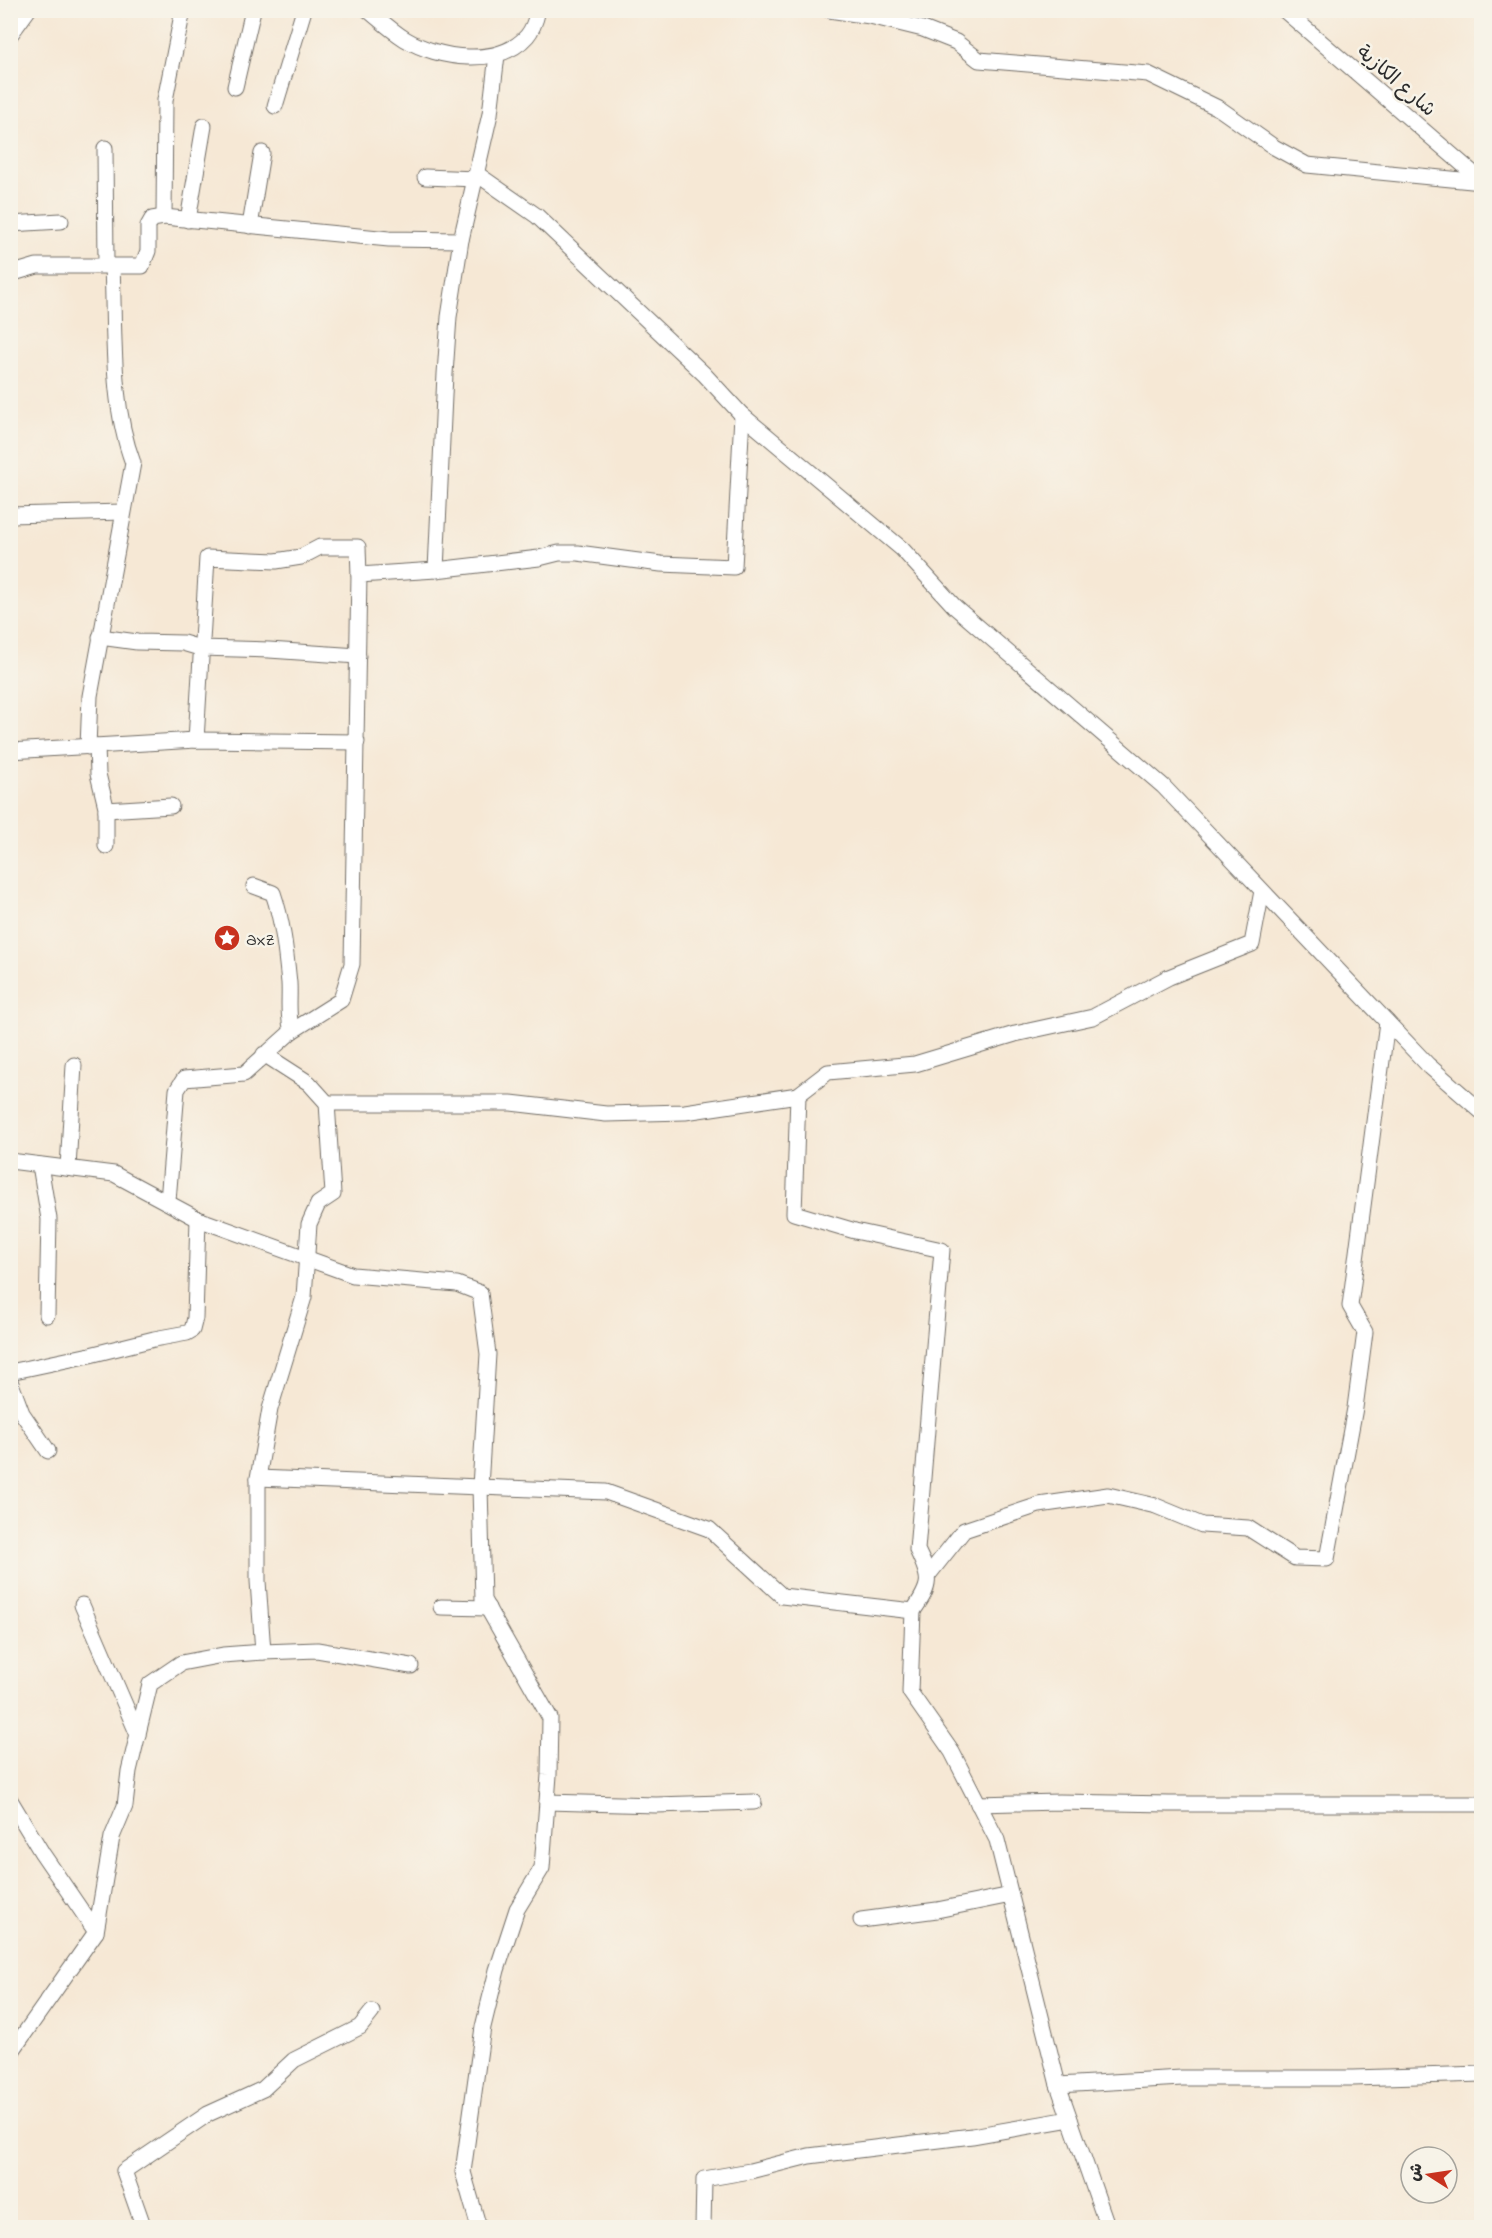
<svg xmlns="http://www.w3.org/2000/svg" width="1492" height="2238" font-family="'Indie Flower','Playpen Sans Arabic',sans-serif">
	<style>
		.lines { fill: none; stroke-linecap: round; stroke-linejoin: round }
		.minor-casing { stroke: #726d66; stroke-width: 17 }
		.minor { stroke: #fff; stroke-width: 15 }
		.labels { text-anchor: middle; stroke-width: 5; stroke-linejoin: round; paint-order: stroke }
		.street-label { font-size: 20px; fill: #2b2b2b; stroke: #f7f3e8 }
		.poi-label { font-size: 20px; fill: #2b2b2b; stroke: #f7f3e8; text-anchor: start }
	</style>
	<rect width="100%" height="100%" fill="#f7f3e8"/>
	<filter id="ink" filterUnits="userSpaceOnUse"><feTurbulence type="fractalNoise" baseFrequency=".0167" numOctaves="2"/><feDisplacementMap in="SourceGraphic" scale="12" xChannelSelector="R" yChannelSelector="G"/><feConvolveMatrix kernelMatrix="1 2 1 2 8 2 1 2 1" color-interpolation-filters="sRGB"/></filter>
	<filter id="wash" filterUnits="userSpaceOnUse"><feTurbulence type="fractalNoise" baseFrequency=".008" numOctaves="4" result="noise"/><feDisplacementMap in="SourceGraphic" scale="24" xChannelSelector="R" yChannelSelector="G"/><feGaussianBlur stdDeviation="1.35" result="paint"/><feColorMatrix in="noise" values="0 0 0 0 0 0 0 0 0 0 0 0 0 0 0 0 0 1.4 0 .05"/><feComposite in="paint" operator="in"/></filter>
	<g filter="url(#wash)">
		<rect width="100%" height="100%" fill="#f6e8d5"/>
	</g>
	<g filter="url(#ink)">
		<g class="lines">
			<defs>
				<g id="minor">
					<path d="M368,10C380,20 392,31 405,39C438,59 499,68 527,36C533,29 536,19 538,10"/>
					<polyline points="829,10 870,16 923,29 956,42 979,60 1148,74 1220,109 1274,147 1307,165 1482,182"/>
					<polyline points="1284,10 1482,181"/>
					<polyline points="10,35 28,10"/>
					<polyline points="235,87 253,10"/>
					<polyline points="275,106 304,10"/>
					<polyline points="105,148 106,265"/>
					<polyline points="477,174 537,216 704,374 742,415 902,549 955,607 1163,786 1428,1065 1482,1112"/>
					<polyline points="425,177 476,179"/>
					<polyline points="164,217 165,100 183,10"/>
					<polyline points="188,220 204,126"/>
					<polyline points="10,224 61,221"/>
					<polyline points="250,226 262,153"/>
					<polyline points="10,274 37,266 142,266 148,251 148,226 152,219 164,217 389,239 461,240"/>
					<polyline points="10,515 123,512"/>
					<polyline points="436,570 445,374 449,317 461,240 490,114 497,55"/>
					<polyline points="100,637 137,642 183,643 200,648 269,650 358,656"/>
					<polyline points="196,740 207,558 276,561 301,557 320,547 358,547 359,575"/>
					<polyline points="97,746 98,774 106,807 106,846"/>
					<path d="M88,747L90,696L133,463C110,402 115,330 112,266"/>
					<polyline points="10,751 196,740 357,742"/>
					<polyline points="106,810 171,806"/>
					<path d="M254,886L273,893C283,922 286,953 289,983C290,1000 287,1015 292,1031"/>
					<path d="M798,1095L794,1213L855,1231L942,1250L917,1550C931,1579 932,1584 913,1611"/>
					<polyline points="327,1103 511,1103 606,1114 685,1112 798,1095 828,1072 915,1064 1015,1034 1093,1017 1169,977 1252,944 1262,891"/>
					<polyline points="10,1161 114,1174 198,1219 353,1275 457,1284 480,1293 488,1354 480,1487 483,1600 550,1718 549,1775 542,1868 517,1909 497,1970 483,2027 463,2172 479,2228"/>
					<polyline points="40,1165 49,1219 47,1315"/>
					<polyline points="68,1168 74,1065"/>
					<polyline points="168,1201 177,1090 184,1079 244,1074 292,1031 341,1000 352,964 359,575 436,570 539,558 559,553 578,553 661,564 734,567 742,415"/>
					<polyline points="10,1372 90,1355 154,1339 187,1333 192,1330 195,1318 198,1219"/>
					<polyline points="10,1381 22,1413 48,1451"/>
					<polyline points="258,1478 606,1492 709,1529 782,1596 913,1611 910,1692 952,1752 997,1840 1058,2085 1108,2228"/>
					<polyline points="929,1574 964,1530 1039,1505 1108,1495 1156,1506 1202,1525 1248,1528 1295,1558 1327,1559 1355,1408 1365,1332 1350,1306 1387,1022"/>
					<polyline points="82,1605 138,1735"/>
					<polyline points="441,1607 488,1608"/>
					<polyline points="263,1652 317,1650 411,1666"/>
					<polyline points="10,1800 42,1853 96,1932"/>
					<polyline points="547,1802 656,1805 754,1802"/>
					<polyline points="978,1804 1059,1802 1169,1804 1482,1804"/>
					<polyline points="861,1920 937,1910 1011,1895"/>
					<polyline points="10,2054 96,1932 112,1837 125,1806 129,1771 150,1684 181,1663 223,1655 263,1652 258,1581 258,1478 270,1409 304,1297 309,1224 318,1204 333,1194 327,1103 309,1083 264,1054"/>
					<polyline points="1058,2085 1182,2078 1353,2078 1482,2074"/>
					<polyline points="144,2228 124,2171 208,2114 263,2089 294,2060 360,2027 372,2012"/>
					<polyline points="703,2228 704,2179 750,2171 809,2156 972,2136 1070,2119"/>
				</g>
			</defs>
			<use href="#minor" class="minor-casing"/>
			<use href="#minor" class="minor"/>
		</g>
	</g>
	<defs>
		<symbol id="sight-disc" viewBox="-11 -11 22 22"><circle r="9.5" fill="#c8321e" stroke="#f7f3e8"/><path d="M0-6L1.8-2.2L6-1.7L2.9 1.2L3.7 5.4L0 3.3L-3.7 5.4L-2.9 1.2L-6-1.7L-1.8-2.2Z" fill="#fff"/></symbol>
	</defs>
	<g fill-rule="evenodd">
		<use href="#sight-disc" x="212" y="923" width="30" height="30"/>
	</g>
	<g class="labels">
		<g class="street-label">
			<text transform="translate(1397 80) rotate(41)" y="7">شارع الكازية</text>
		</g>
		<g class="poi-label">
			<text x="246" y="945">axz</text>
		</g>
	</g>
	<rect width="1492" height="2238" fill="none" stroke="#f7f3e8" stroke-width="36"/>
	<g transform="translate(1429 2175) rotate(282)"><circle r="28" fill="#f7f3e8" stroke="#a5a39c" stroke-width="1.5"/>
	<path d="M0-4.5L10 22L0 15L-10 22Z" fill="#c8321e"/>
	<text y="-9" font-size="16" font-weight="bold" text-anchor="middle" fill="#2b2b2b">ش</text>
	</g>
</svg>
